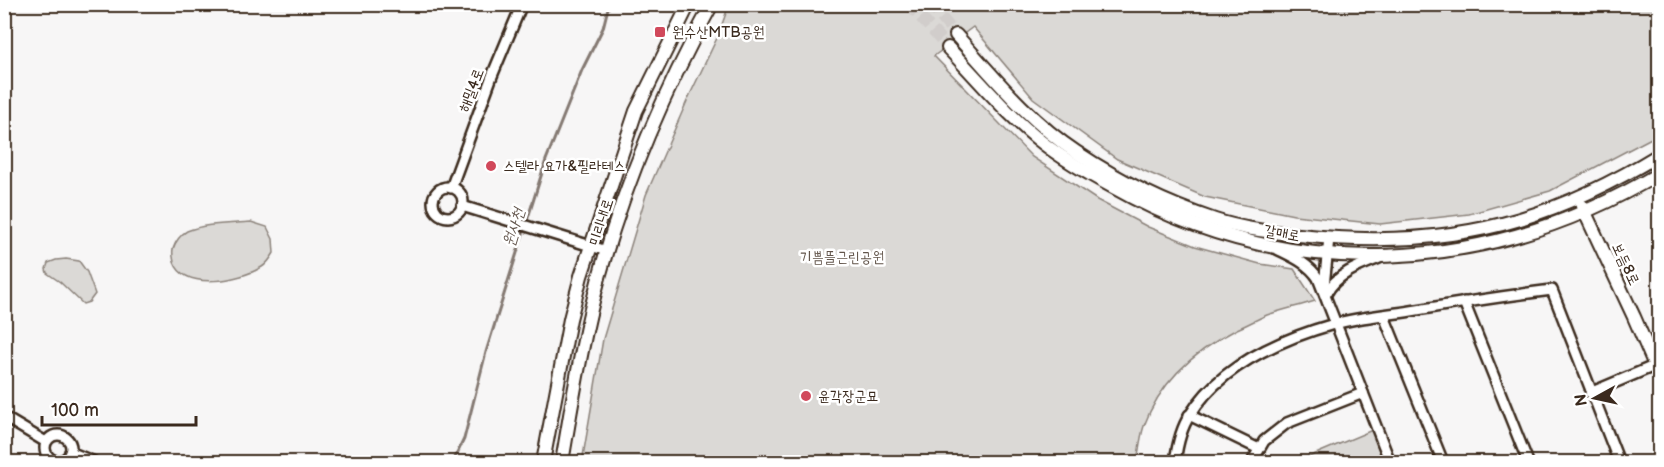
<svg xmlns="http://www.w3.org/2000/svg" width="1664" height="467" font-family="'Balsamiq Sans','Poor Story',sans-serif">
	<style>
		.green { fill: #dbd9d6; stroke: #8b827a; stroke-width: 1.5 }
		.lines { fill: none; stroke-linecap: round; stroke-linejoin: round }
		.stream { stroke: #847972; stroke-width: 3 }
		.secondary-tunnel { stroke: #d1cdcb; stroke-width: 12; stroke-dasharray: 12 6; stroke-linecap: butt }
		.street-casing { stroke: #3b2a1e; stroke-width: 14 }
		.secondary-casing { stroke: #3b2a1e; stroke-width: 16 }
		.street { stroke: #fff; stroke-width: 9 }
		.secondary { stroke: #fff; stroke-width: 12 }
		.poi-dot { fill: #d1495b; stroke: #fff; stroke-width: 2 }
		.labels { text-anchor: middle; stroke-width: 5; stroke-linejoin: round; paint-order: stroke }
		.poi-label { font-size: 15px; fill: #3b2a1e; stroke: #fff; text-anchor: start }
		.street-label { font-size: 15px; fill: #3b2a1e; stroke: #fff }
		.park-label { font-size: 15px; fill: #63564c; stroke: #fff }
		.water-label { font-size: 16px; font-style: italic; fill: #65584f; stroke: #fff }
	</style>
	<rect width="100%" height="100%" fill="#f7f6f6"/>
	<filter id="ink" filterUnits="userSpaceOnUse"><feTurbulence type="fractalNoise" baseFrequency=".0167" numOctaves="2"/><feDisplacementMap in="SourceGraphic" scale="12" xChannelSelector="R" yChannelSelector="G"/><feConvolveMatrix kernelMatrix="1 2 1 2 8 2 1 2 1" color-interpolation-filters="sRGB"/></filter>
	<g filter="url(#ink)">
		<g class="green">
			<path d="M892,4L896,9L893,5H1659V134L1550,191L1469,214L1380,224L1294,215L1205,197L1117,159L1033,98L973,27L934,56L1032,157L1097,200L1148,227L1195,246L1260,264L1294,269L1315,301C1299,306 1282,310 1267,315C1257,319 1247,325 1237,329C1195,351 1160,381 1144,426C1140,438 1139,451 1137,462H582L603,339L646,195L687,101L717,38L729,5Z"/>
			<path d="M251,222L267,227L273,239L274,253C271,258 267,264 262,267C241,280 185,292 174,262C173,257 172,254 173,249C175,242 181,234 187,231C206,223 231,224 251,222Z"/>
			<polygon points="66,259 79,261 87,272 95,294 89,302 83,304 60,282 47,273 46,269 48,263 56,260"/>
			<polygon points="1377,428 1390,462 1300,462 1311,456"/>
		</g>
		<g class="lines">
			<polyline class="stream" points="453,462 464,439 486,352 546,160 582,70 603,28 609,4"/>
			<g class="secondary-tunnel">
				<polyline points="909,4 948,48"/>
				<polyline points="930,4 956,35"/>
			</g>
			<defs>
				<g id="street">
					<circle cx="448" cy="202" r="15"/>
					<polyline points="451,188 492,76 522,4"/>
					<polyline points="462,206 607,251"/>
					<path d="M1277,249C1293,257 1308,263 1318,278L1390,462"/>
					<polyline points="1324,286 1329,238"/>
					<path d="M1326,294C1337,273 1361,265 1382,257"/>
					<polyline points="1464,302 1528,462"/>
					<polyline points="1384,316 1443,462"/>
					<polyline points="1590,393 1654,366"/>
					<polyline points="1189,415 1259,449"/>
					<polyline points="4,417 46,442"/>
					<circle cx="58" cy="448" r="13"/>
					<polyline points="70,452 94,462"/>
					<path d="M1175,462C1177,447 1181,428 1190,415C1220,366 1281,339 1334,324C1359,317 1386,315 1411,311C1458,303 1504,296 1552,290L1619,462"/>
					<polyline points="1252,462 1264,441 1287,423 1363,393"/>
				</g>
				<g id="secondary">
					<path d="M956,35C993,76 1029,121 1076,152C1118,180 1166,204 1215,220C1242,229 1271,232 1299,235C1374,243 1448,241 1520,219C1569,204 1616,181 1660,154"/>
					<path d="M948,48C979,80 1008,116 1044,144C1065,160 1089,174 1113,187C1288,286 1488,276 1660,173"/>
					<polyline points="1582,206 1634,317 1660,377"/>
					<polyline points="543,462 570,319 581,276 636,111 689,4"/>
					<path d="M562,462C571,410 579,357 592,305C617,200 660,99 712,4"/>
				</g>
			</defs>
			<use href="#street" class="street-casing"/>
			<use href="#secondary" class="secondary-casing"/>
			<use href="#street" class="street"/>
			<use href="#secondary" class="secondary"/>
		</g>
	</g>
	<g class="poi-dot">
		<rect x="654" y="26" width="12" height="12" rx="3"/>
		<circle cx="491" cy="166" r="6"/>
		<circle cx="806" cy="396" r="6"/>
	</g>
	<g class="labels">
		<g class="poi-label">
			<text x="672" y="37">원수산MTB공원</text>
			<text x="503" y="171">스텔라 요가&amp;필라테스</text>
			<text x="818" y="401">윤각장군묘</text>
		</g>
		<g class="street-label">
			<text transform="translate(471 90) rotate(-69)" y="5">해밀4로</text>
			<text transform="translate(601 222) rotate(-72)" y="5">미리내로</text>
			<text transform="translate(1282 233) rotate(10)" y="5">갈매로</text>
			<text transform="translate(1626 264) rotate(65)" y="5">보듬8로</text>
		</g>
		<g class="park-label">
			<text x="842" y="262">기쁨뜰근린공원</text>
		</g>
		<g class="water-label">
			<text transform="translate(513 227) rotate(-73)" y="6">원사천</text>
		</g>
	</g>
	<rect width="1664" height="467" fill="none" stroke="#fff" stroke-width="24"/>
	<rect x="12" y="12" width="1640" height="443" fill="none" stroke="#3b2a1e" stroke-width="2" filter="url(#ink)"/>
	<g transform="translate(1595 398) rotate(262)" stroke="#ffffff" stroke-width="4.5" paint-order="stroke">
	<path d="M0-4.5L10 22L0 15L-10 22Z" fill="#3b2a1e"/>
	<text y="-9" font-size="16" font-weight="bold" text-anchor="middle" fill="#3b2a1e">N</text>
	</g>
	<path d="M42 416v9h154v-9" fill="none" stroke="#3b2a1e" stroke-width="3"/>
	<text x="51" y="416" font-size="18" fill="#3b2a1e" stroke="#ffffff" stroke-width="4.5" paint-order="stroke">100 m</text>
</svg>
